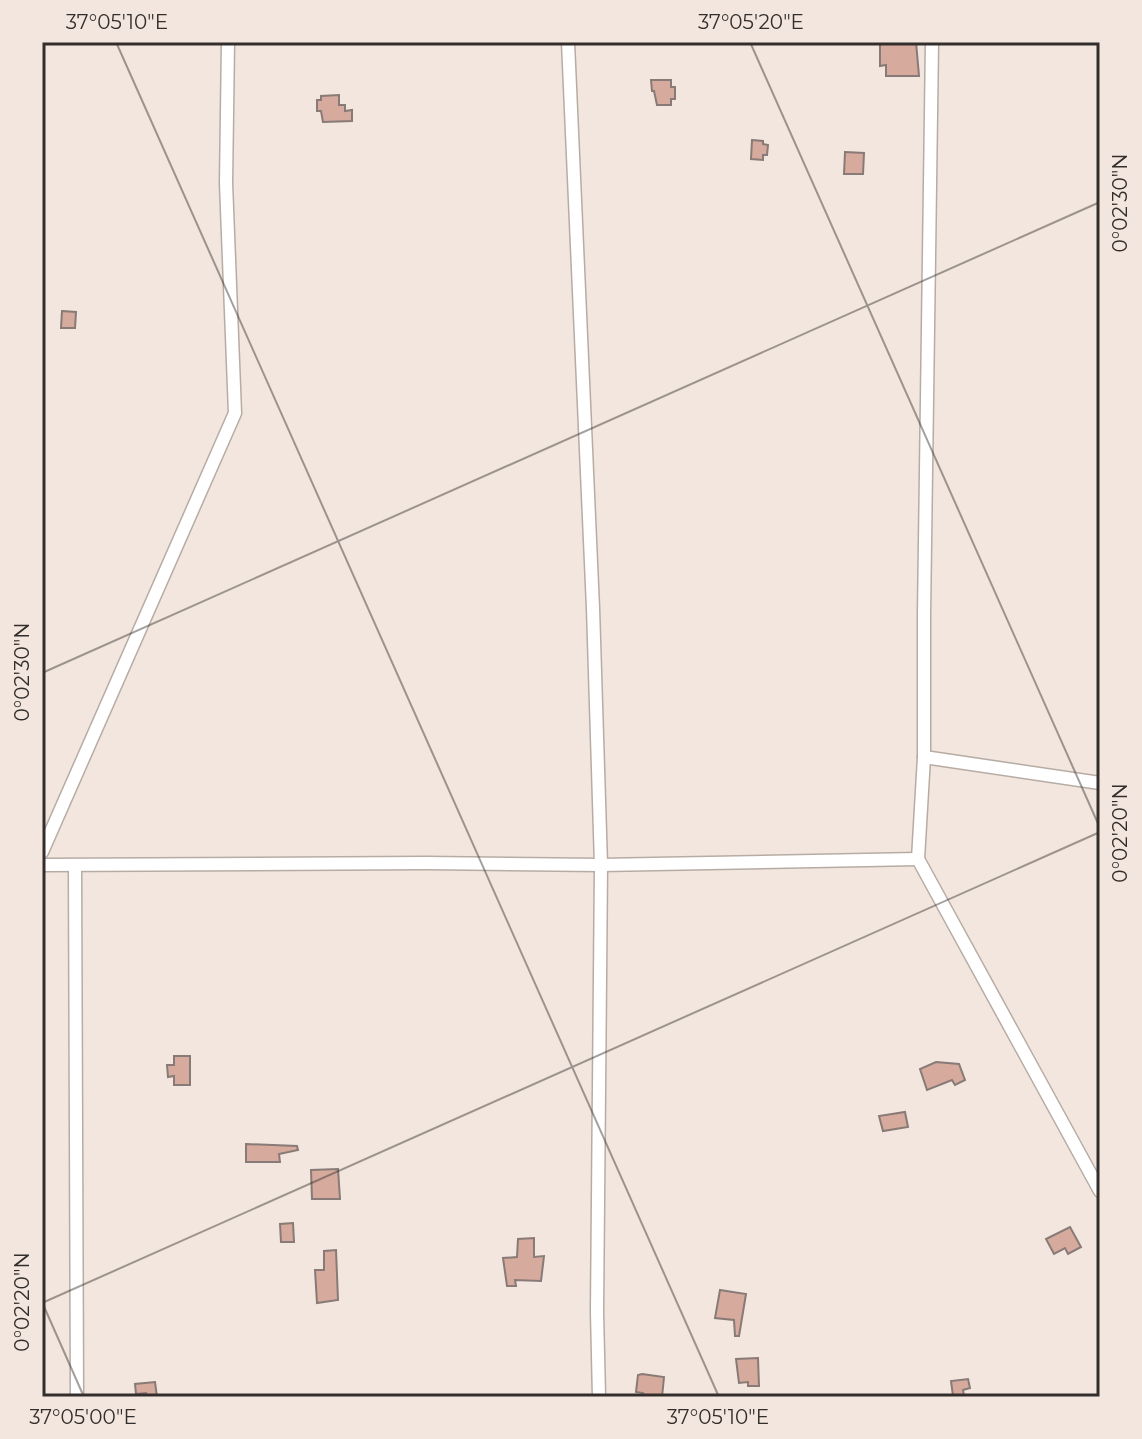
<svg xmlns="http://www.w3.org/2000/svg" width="1142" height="1439" font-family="Montserrat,sans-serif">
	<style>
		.building { fill: #d6ab9e; stroke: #887a76; stroke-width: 2 }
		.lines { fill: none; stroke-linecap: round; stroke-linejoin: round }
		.minor-casing { stroke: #b7aca4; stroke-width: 15 }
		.minor { stroke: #fff; stroke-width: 12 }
		.ticks { fill: none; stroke: #332e2b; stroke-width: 2; stroke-opacity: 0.45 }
		.neatline { fill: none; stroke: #332e2b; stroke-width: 3 }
		.ticks-label { font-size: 20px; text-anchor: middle; fill: #332e2b }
	</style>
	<rect width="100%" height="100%" fill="#f2e6de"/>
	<g class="building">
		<polygon points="880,42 916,42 919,76 886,76 886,65 880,66"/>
		<polygon points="651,80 671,80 671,87 675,87 675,99 671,99 671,105 657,105 654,91 652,91"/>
		<polygon points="339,95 339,105 345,105 345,111 352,110 352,121 323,122 321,111 317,111 317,100 321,100 321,96"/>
		<polygon points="752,140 763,141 763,144 768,145 767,155 763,155 763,160 751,159"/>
		<polygon points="845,152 864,153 863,174 844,174"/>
		<polygon points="62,311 76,312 75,328 61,328"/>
		<polygon points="174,1056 190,1056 190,1085 174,1085 174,1076 168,1077 167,1065 174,1065"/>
		<polygon points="936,1062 959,1064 965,1080 955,1085 952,1080 927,1090 920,1069"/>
		<polygon points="905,1112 908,1127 883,1131 879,1116"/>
		<polygon points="246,1144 297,1146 298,1150 279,1154 280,1162 246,1162"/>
		<polygon points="338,1169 340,1199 312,1199 311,1170"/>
		<polygon points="293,1223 294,1242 281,1242 280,1224"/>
		<polygon points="1070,1227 1081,1247 1068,1254 1065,1248 1054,1254 1046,1239"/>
		<polygon points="534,1238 534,1257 544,1256 541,1281 515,1280 516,1286 507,1286 503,1258 517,1257 518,1239"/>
		<polygon points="336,1250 338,1300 317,1303 315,1270 324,1270 324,1251"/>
		<polygon points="720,1290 746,1294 739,1336 735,1336 734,1320 715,1318"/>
		<polygon points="758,1358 759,1386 748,1386 748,1382 739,1383 736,1359"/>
		<polygon points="642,1374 664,1377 662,1397 643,1397 643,1393 636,1392 638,1375"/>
		<polygon points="968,1379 970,1388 963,1390 964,1396 953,1396 951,1381"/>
		<polygon points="155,1382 157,1397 146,1397 146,1393 136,1394 135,1384"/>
	</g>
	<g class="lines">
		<defs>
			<g id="minor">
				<polyline points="568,42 593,608 601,865 597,1312 599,1397"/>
				<polyline points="932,42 924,614 924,757 918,859 1100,1191"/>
				<polyline points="924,757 1100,783"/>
				<polyline points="42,852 235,413 226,183 228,42"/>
				<polyline points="42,865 426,863 601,865 918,859"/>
				<polyline points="75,866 77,1397"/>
			</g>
		</defs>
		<use href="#minor" class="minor-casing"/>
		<use href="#minor" class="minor"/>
	</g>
	<path class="ticks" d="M116,42L719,1397M750,42L1100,828M42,43L44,42M42,673L1100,202M42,1302L84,1397M42,1303L1100,832"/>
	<rect width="1142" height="1439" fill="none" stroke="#f2e6de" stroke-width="88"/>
	<rect x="44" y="44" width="1054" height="1351" class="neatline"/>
	<g class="ticks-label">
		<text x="117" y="29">37°05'10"E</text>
		<text x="751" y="29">37°05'20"E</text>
		<text transform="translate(1120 203) rotate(-90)" y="7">0°02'30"N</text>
		<text transform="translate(22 672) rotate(-90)" y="7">0°02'30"N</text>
		<text transform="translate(1120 833) rotate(-90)" y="7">0°02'20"N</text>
		<text transform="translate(22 1302) rotate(-90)" y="7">0°02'20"N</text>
		<text x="83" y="1424">37°05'00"E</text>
		<text x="718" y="1424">37°05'10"E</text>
	</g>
</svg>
